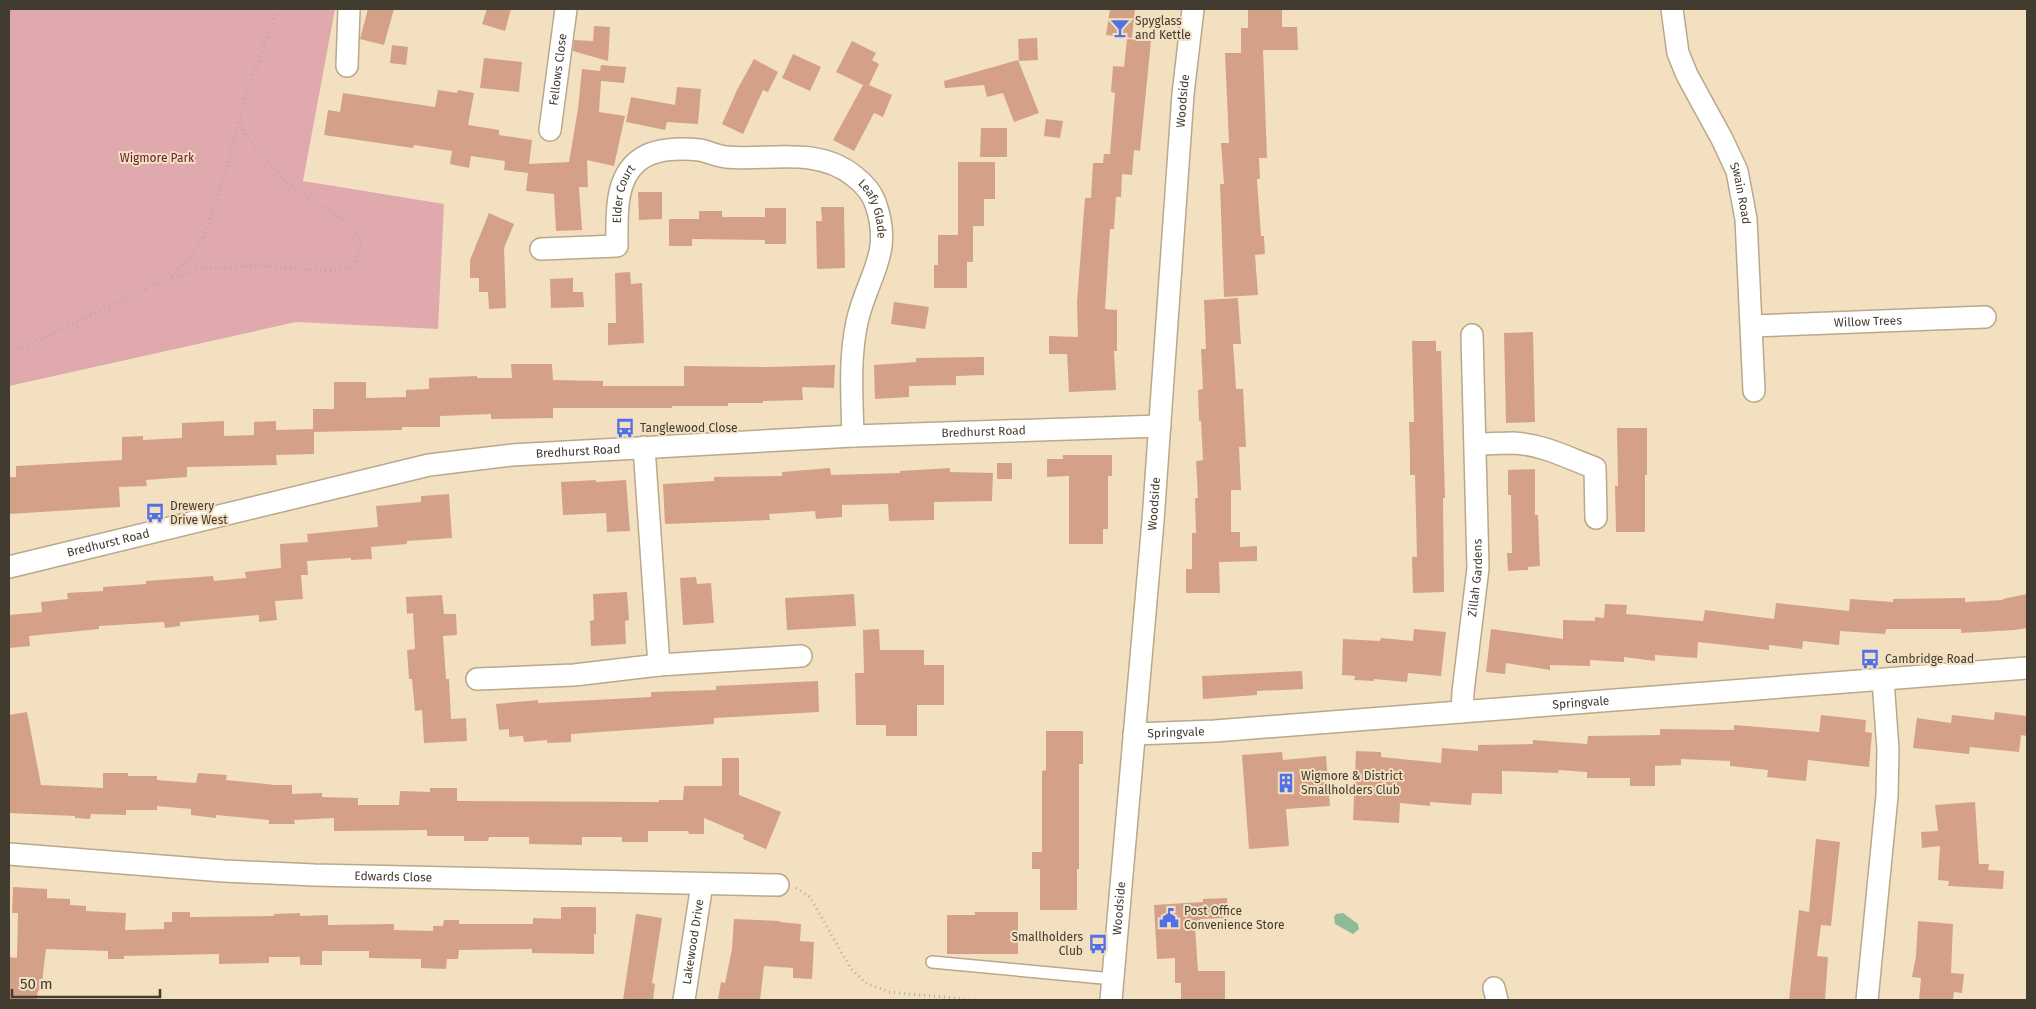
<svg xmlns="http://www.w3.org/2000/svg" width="2036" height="1009" font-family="'Fira Sans',sans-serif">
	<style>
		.green { fill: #dfa9ae }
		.water { fill: #8dbb97 }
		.building { fill: #d4a188 }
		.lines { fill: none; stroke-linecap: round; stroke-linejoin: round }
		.service-casing { stroke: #b9a88a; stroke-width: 14 }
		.minor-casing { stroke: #b9a88a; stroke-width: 24 }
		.path { stroke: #bbac93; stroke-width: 3; stroke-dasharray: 1 4; stroke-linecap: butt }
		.service { stroke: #fff; stroke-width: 11 }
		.minor { stroke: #fff; stroke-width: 21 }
		.labels { text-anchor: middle; stroke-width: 4; stroke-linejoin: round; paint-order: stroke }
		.poi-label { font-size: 12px; fill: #423b2f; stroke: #f2e0c0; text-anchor: start }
		.street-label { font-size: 12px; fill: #423b2f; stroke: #f2e0c0 }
		.park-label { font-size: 12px; fill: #67212e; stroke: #f2e0c0 }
	</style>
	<rect width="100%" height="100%" fill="#f2e0c0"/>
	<polygon class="green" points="9,9 335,9 303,181 444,204 438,329 296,322 9,386"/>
	<polygon class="water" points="1343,913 1358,924 1359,929 1353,934 1335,924 1334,917 1336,914"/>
	<g class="building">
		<polygon points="368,9 394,9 384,45 360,39"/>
		<polygon points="487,9 511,9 505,31 482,24"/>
		<polygon points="1110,9 1135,9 1132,38 1106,35"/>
		<polygon points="1248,9 1282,9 1282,27 1297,27 1298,50 1263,50 1267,158 1259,158 1260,179 1257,179 1261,236 1264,236 1265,254 1255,255 1258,295 1224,297 1220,184 1224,184 1221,143 1229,143 1225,53 1241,53 1241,28 1248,28"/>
		<polygon points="594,26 610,27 608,61 573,51 574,40 593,41"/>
		<polygon points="1037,38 1038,60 1019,61 1018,39"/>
		<polygon points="1127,39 1151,41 1140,151 1134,150 1132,175 1122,174 1121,197 1116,197 1114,229 1110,229 1105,309 1117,310 1117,351 1114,351 1116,390 1069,392 1067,354 1049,354 1049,336 1078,337 1077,302 1085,198 1091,198 1093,163 1103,163 1104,154 1110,154 1115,93 1111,92 1113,66 1124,67"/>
		<polygon points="852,41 876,53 872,60 879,64 869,85 892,95 883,117 874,113 854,151 833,140 863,85 836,72"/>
		<polygon points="392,45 408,47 406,65 390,63"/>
		<polygon points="793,54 821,67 810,91 782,78"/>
		<polygon points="484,58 522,62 519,92 480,88"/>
		<polygon points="754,59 778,72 768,92 763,90 743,134 722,124 737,90"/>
		<polygon points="1018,60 1039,113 1014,122 1003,93 987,97 984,85 945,88 944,81"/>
		<polygon points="601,65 626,67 624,83 601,81 599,112 625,116 614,166 587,160 588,187 579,187 582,230 556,231 554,194 526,191 528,173 504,170 505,161 471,156 469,168 450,164 452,151 414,145 413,148 324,135 328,110 340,112 343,93 435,107 438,90 457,93 458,90 474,93 468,125 499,130 499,135 532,140 529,164 569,162 578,109 582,69 600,71"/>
		<polygon points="677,87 701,89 698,124 667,122 665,130 626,122 631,97 675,105"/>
		<polygon points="1046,119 1063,121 1060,138 1044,136"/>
		<polygon points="981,128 1007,128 1007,157 980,157"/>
		<polygon points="958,162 995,162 995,199 984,199 984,226 973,226 973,262 967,262 967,288 934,288 934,265 938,265 938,235 958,235"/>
		<polygon points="638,192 662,192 662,219 639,220"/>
		<polygon points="821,207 844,207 845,268 817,269 816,221 822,221"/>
		<polygon points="765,208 786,208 786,244 765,244 765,240 692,239 692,246 669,246 669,219 699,219 699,211 722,211 722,217 765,217"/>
		<polygon points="489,213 514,224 504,248 506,308 489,309 488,292 479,292 479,278 470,278 470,260"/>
		<polygon points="630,272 631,284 642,283 644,343 608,345 608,323 616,323 615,273"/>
		<polygon points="573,278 573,292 583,292 584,307 551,308 550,279"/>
		<polygon points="1238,298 1241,344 1233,344 1236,389 1243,389 1246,447 1239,447 1241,490 1231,490 1231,532 1240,532 1240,547 1257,546 1257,561 1219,562 1220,593 1186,593 1186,569 1192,569 1192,533 1196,533 1195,498 1198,498 1196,461 1203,460 1201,421 1199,421 1198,390 1203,389 1201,349 1206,349 1204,300"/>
		<polygon points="894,302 929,307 925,329 891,324"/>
		<polygon points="1533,332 1535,422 1506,423 1504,333"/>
		<polygon points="1412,341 1436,341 1436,351 1441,351 1445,498 1443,498 1444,592 1413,593 1412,557 1417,557 1415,475 1410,475 1410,457 1409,422 1414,422"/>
		<polygon points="984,357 984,375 956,376 956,385 909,386 909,397 875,399 874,365 916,362 916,358"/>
		<polygon points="511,364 552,364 553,380 603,381 603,386 684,386 684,366 769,367 835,365 834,388 802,387 803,400 763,401 763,403 728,403 728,406 672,406 672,408 553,408 553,418 491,419 491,414 440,416 440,427 402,427 402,430 314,432 314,454 276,455 277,465 187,467 187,477 146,480 147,486 119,487 120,507 9,514 9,477 16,477 16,466 122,460 122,437 143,436 143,440 182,438 182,423 224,421 224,436 254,435 254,422 276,421 276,430 313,429 313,409 334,409 334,382 366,382 366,398 406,397 406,390 429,389 429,378 477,376 477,378 512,378"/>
		<polygon points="1617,428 1647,428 1647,475 1645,475 1645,532 1616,532 1615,486 1618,486"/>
		<polygon points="1063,455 1112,455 1112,476 1108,476 1108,529 1103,529 1103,544 1069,544 1069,476 1047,477 1047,459 1063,459"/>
		<rect x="997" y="463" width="15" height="16"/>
		<polygon points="830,468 831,475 900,473 900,471 950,468 950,472 993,473 992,501 934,502 934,520 889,521 888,504 842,505 842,517 816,519 815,511 769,514 770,520 665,524 663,484 714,481 714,477 782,476 782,472"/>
		<polygon points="1535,469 1535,515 1538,515 1540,566 1528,567 1528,570 1508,571 1507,553 1512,553 1511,495 1508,495 1508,470"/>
		<polygon points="596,480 596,482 626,480 630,531 607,532 606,513 563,515 561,482"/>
		<polygon points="449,494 452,538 407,541 407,544 371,547 372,559 351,560 351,558 307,561 308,575 301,575 303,599 275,601 277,620 259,622 259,615 180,622 180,626 165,628 164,622 99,626 99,629 29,636 30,646 9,648 9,615 42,612 41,602 68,599 67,593 103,591 103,587 146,584 146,581 213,576 214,581 246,578 245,572 281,568 280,544 308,542 307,534 378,527 376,506 421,502 421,496"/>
		<polygon points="696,577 697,584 711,583 714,623 683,625 680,578"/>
		<polygon points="627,592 629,620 625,621 626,644 591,646 590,621 594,620 593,594"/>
		<polygon points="854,594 856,626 787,630 785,598"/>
		<polygon points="2027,594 2027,628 2015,630 1961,633 1961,629 1886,629 1885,634 1840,631 1839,645 1803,641 1802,649 1769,645 1769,650 1698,642 1697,658 1655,655 1655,661 1624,657 1624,662 1590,660 1590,666 1550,665 1550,670 1506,663 1505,674 1486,672 1491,629 1563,639 1563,620 1595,621 1595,617 1604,618 1605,604 1627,605 1626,614 1703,621 1705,610 1774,619 1776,603 1849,611 1850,599 1893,602 1893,599 1965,598 1965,602 2003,600 2003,599"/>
		<polygon points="442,595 444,614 456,614 457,635 443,636 446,679 449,679 451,719 466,718 467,741 424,743 422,710 415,711 412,679 409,679 407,650 415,649 413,613 407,614 406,597"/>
		<polygon points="879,629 880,650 924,650 924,665 944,665 944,705 917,705 917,736 886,736 886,725 856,725 855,673 864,673 863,630"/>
		<polygon points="1414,629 1446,632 1441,676 1408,673 1407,682 1374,679 1374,681 1354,680 1355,676 1342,675 1343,639 1380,641 1381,638 1413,641"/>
		<polygon points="1302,671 1303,689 1257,691 1257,695 1203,699 1202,676"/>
		<polygon points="818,681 819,712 714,718 714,724 571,734 571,742 547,743 547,740 524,742 523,736 509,737 509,729 499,730 496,704 538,700 538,703 651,697 651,692 716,690 716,686"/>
		<polygon points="27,712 41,785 103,788 103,773 128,773 128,776 157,776 157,780 196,783 198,773 227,775 226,780 275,785 292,785 292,794 322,793 322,797 358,798 358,805 399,805 400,791 430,792 430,788 457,788 457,801 659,802 659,800 683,800 684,786 722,786 722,758 739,758 739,795 781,812 766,849 743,839 744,835 704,818 704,834 689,834 688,831 648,831 648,842 622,842 622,837 582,837 582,845 529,844 529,837 489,837 488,841 464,841 464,836 427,836 427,830 334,831 334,818 294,820 295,824 269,824 269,820 216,815 216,818 191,815 191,809 157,806 157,810 126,810 126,815 91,814 90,819 75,818 75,816 9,813 9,715"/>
		<polygon points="1995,712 2027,716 2027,736 2021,735 2019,752 1970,747 1969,754 1913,748 1917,718 1951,723 1952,715 1994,720"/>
		<polygon points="1821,715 1866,720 1865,732 1872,733 1869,767 1808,760 1806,781 1767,777 1768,770 1730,766 1730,761 1681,759 1681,765 1655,766 1655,786 1630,786 1630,778 1587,778 1587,772 1559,770 1558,773 1502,771 1502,794 1472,793 1471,805 1430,802 1430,806 1400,803 1399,823 1353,820 1356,751 1381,752 1381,757 1441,763 1442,748 1478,751 1478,745 1533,744 1533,740 1587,744 1588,736 1660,735 1660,729 1734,730 1734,725 1819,732"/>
		<polygon points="1046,731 1083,731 1083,764 1079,764 1079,869 1077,869 1077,910 1040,910 1040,869 1032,869 1032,852 1042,852 1042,771 1046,770"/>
		<polygon points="1282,752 1283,760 1326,756 1330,806 1286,809 1289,846 1249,849 1242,755"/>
		<polygon points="1975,802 1979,864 1989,864 1988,870 2004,871 2003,889 1948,886 1949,881 1938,880 1940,846 1922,848 1921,832 1938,831 1935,805"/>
		<polygon points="1816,839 1840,842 1831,926 1821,925 1817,956 1828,957 1825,1000 1789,1000 1799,910 1809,912"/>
		<polygon points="13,887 47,889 47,898 70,899 70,905 86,906 86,911 126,913 125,930 164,929 164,922 172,922 172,912 190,912 190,917 274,916 274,914 300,913 300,916 328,915 328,925 394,924 394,930 433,931 433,926 443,926 444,920 459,920 459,924 533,924 533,918 561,919 561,907 596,907 596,934 594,934 594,954 532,953 532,949 459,950 458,959 447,959 446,969 421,968 421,959 369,958 369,951 322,951 322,965 300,965 300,957 269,957 269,963 219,964 219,954 124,956 124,959 108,959 108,951 46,949 41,991 38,991 36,1000 9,1000 9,957 17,958 18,913 12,913"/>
		<polygon points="1227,898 1228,918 1200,919 1201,926 1195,927 1198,971 1225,971 1225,1000 1181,1000 1181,983 1175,983 1175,958 1157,959 1154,905 1203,902 1203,899"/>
		<polygon points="975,912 1018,912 1018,954 947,954 947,915 975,915"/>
		<polygon points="636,914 662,918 652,983 655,984 653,1000 623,1000"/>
		<polygon points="734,919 780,921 780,922 801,924 800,941 814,942 812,979 793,978 793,968 764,966 760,1000 718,1000 721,982 725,983 732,949"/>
		<polygon points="1918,921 1953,924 1951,973 1964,974 1962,993 1954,992 1953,1000 1919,1000 1921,978 1912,977 1916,956"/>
	</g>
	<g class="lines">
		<defs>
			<polyline id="service" points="932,962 1113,979"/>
			<g id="minor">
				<path id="s1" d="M1672,9L1678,53L1687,75L1722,139L1737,171L1746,219L1754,391"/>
				<polyline points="347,66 349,9"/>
				<path id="s2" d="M550,130L566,9"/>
				<path id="s3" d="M541,249L617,246C617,218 614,180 638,161C654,148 680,148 700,150C709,152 717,156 726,157C769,161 817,146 854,176C863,183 871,191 875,202C894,254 867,276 857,322C849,359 852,398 853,436"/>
				<path id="s4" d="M1752,326L1985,317"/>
				<path d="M1475,444C1487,444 1501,443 1513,443C1542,444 1568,458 1595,468L1596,518"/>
				<polyline points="644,447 659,665 801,656"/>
				<path id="s5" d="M9,567L429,465L512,455L853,436L1160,426"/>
				<polyline points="477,679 574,675 659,665"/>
				<path id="s6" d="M1462,712L1463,692L1478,568L1472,335"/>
				<path id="s7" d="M1134,734L1215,731L2027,668"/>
				<path id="s8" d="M9,854L224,871L314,875L778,885"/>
				<polyline points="1494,988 1497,1000"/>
				<path id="s9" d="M684,1000L702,884"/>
				<path id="s10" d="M1111,1000L1153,521L1183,94L1193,9"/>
				<polyline points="1867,1000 1887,796 1888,750 1883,680"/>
			</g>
		</defs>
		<use href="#service" class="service-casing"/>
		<use href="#minor" class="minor-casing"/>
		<g class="path">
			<polyline points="172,278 203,268 260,266 333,271 356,265 361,241 349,223 290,186 248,139 240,122"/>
			<polyline points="9,354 169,278 188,260 205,234 221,189 246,96 277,9"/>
			<polyline points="796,888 810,897 851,969 867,984 890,992 975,1000"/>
		</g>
		<use href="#service" class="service"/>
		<use href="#minor" class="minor"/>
	</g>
	<defs>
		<symbol id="bar-bare" viewBox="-9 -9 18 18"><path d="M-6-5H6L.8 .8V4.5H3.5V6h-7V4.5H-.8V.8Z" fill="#5271e6" stroke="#f2e0c0" stroke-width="2.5" paint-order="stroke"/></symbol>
		<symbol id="bus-bare" viewBox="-9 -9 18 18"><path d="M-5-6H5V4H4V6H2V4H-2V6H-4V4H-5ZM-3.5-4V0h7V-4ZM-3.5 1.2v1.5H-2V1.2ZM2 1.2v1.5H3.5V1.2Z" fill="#5271e6" stroke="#f2e0c0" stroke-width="2.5" paint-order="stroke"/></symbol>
		<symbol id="building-bare" viewBox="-9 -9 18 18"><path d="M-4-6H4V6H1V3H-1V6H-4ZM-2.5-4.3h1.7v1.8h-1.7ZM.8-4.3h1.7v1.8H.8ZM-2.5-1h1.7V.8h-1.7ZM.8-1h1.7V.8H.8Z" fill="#5271e6" stroke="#f2e0c0" stroke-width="2.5" paint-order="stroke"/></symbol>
		<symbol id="civic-bare" viewBox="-9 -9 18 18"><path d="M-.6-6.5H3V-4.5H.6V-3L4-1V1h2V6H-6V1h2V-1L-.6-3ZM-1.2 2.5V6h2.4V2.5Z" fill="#5271e6" stroke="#f2e0c0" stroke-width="2.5" paint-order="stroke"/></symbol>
	</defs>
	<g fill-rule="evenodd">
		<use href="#bar-bare" x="1106" y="14" width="28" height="28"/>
		<use href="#bus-bare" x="611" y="414" width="28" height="28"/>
		<use href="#bus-bare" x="141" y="499" width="28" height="28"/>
		<use href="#bus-bare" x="1856" y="645" width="28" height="28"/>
		<use href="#building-bare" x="1272" y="769" width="28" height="28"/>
		<use href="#civic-bare" x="1155" y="904" width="28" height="28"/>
		<use href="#bus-bare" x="1084" y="930" width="28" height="28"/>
	</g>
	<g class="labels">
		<g class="poi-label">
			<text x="1135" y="25">Spyglass<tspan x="1135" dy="14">and Kettle</tspan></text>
			<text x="640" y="432">Tanglewood Close</text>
			<text x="170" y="510">Drewery<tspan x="170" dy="14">Drive West</tspan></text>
			<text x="1885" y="663">Cambridge Road</text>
			<text x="1301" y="780">Wigmore &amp; District<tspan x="1301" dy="14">Smallholders Club</tspan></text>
			<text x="1184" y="915">Post Office<tspan x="1184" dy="14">Convenience Store</tspan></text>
			<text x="1083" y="941" text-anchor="end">Smallholders<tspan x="1083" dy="14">Club</tspan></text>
		</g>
		<g class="street-label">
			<text dy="4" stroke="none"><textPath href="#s2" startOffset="61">Fellows Close</textPath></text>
			<text dy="4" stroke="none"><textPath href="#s10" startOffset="902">Woodside</textPath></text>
			<text dy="4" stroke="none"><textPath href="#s1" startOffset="199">Swain Road</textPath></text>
			<text dy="4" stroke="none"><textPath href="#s3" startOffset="129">Elder Court</textPath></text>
			<text dy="4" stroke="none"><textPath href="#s3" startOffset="430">Leafy Glade</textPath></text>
			<text dy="4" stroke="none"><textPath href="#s4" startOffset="116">Willow Trees</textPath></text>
			<text dy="4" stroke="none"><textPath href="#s5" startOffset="988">Bredhurst Road</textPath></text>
			<text dy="4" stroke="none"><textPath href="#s5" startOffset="582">Bredhurst Road</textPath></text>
			<text dy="4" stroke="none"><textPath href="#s10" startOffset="498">Woodside</textPath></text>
			<text dy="4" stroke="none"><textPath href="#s5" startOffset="102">Bredhurst Road</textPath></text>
			<text dy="4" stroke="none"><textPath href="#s6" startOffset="135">Zillah Gardens</textPath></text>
			<text dy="4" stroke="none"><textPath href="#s7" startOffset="448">Springvale</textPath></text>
			<text dy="4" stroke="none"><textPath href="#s7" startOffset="42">Springvale</textPath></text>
			<text dy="4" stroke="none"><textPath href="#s8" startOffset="385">Edwards Close</textPath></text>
			<text dy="4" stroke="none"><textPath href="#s10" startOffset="92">Woodside</textPath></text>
			<text dy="4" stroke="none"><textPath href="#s9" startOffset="59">Lakewood Drive</textPath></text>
		</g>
		<g class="park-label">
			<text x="157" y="162">Wigmore Park</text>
		</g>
	</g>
	<rect width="2036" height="1009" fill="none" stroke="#423b2f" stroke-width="20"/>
	<path d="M12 989v8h148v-8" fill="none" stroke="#423b2f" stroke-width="2.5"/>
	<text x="20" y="989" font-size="15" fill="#423b2f" stroke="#f2e0c0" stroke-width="4" paint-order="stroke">50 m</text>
</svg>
